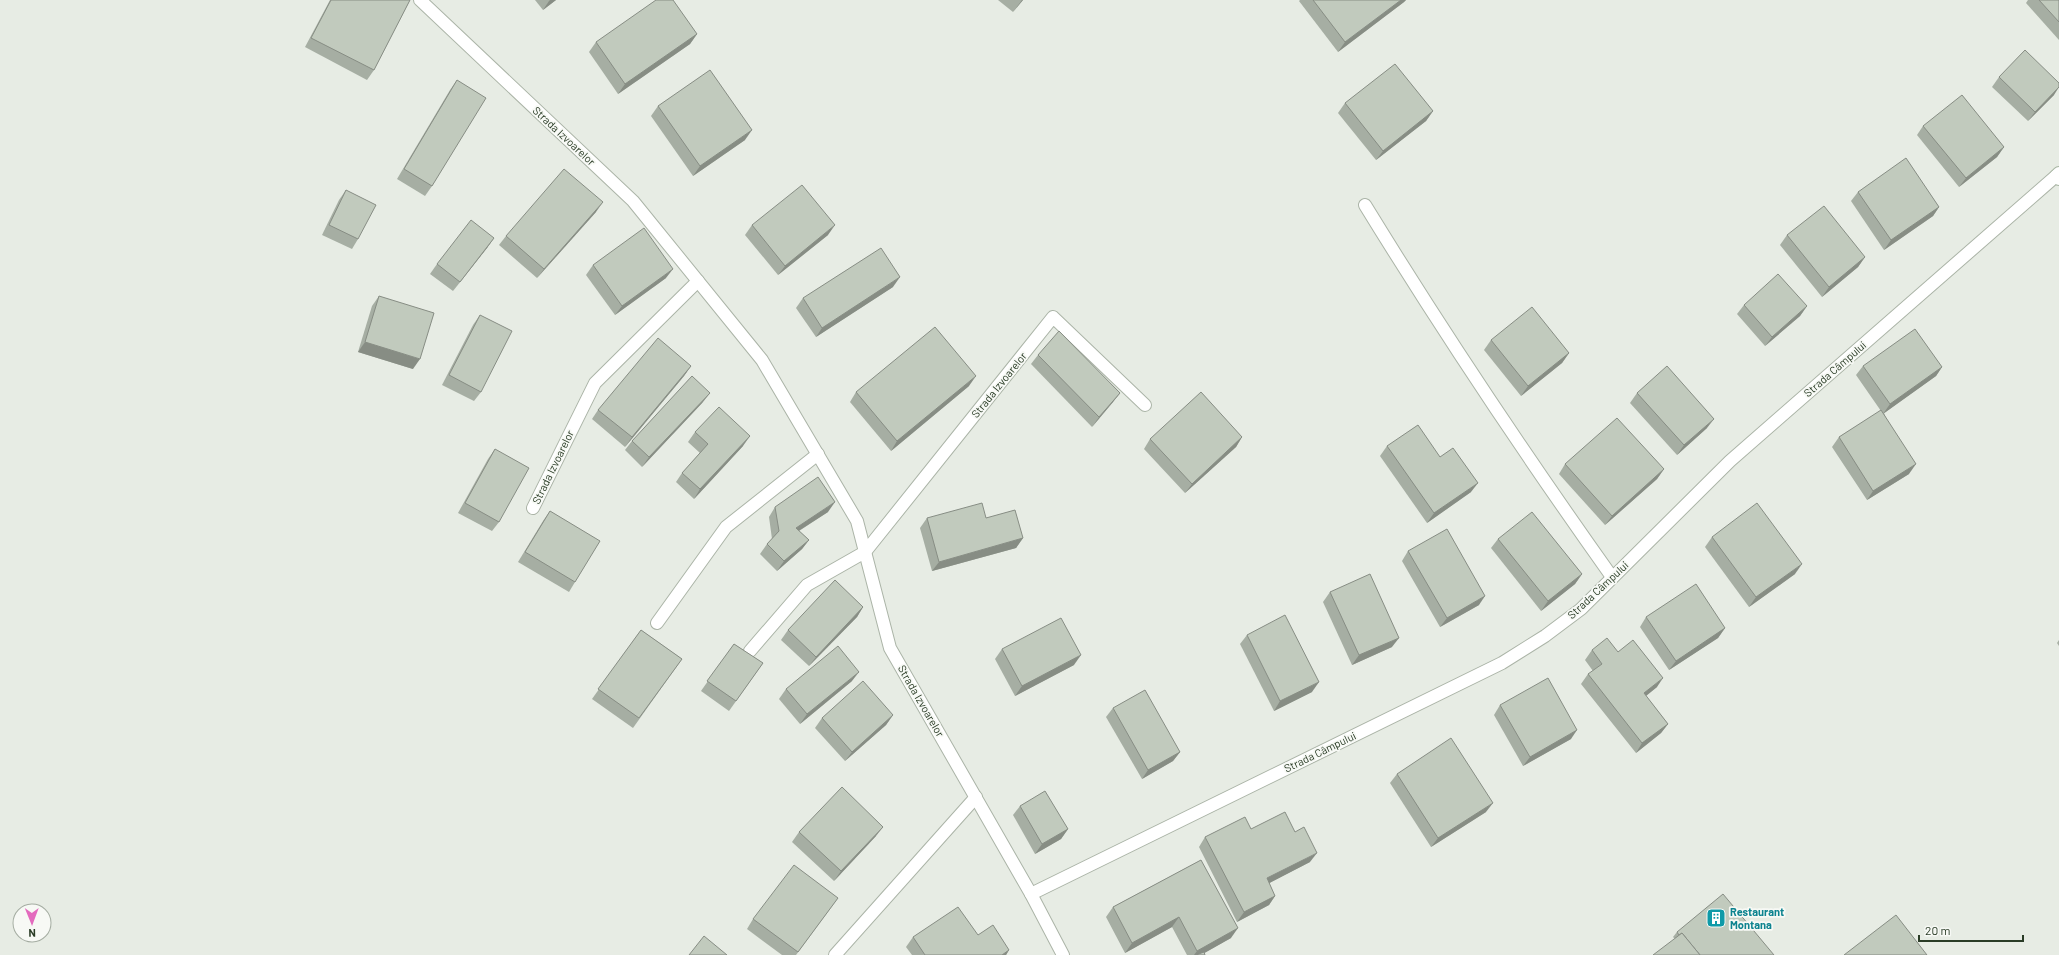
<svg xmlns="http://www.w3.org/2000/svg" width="2059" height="955" font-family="Barlow,sans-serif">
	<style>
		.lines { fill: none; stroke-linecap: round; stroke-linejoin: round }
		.street-casing { stroke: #abb4a7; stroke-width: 14 }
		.secondary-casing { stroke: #a6b4a1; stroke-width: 14 }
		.street { stroke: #fff; stroke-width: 12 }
		.secondary { stroke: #fff; stroke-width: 12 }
		.wall { fill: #a6aea3 }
		.shaded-wall { fill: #878d84 }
		.building { fill: #c1cabd; stroke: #878d84 }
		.labels { text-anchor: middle; stroke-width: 3.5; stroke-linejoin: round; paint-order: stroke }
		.street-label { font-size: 11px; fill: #2a3c26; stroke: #f7f9f5 }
		.culture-label { font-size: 11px; font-weight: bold; fill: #0d838f; stroke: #f7f9f5; text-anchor: start }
	</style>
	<rect width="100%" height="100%" fill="#e7ece4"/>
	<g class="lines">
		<defs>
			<g id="street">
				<polyline points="420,0 633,201 762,360 857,521 890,648 1031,894 1063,955"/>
				<path d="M1365,205C1443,332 1526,456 1612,577"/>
				<polyline points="533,508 595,383 698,281"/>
				<polyline points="657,623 726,527 818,454"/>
				<polyline points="750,651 807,585 865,552 1053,317 1145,405"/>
				<polyline points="1031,894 1502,663 1545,636 1581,609 1730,461 2056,176"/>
				<polyline points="835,955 976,797"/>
			</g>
			<polyline id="secondary" points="2059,173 2056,176 2059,179"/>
		</defs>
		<use href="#street" class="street-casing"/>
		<use href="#secondary" class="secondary-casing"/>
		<use href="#street" class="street"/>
		<use href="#secondary" class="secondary"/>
	</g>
	<g class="wall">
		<polygon points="330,0 410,0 374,70 367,80 305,47"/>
		<polygon points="535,0 556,0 543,10"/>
		<polygon points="998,0 1023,0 1013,12"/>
		<polygon points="1300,0 1406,0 1404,2 1338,52 1299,1"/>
		<polygon points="2028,0 2059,0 2059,40 2026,3"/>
		<polygon points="697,34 690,44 618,94 589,52 596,42"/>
		<polygon points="1999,77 2054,95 2028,121 1992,87"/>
		<polygon points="457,80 432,186 425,196 397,179 450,90"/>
		<polygon points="1345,103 1433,111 1426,121 1376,160 1338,113"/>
		<polygon points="658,106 745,140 693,176 651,116"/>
		<polygon points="1923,126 2004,147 1997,157 1959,187 1917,135"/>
		<polygon points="346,190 358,239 352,249 322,235 339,200"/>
		<polygon points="1858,192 1939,207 1933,216 1884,250 1851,201"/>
		<polygon points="596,212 537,278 499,245 506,236"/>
		<polygon points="752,225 828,235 778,275 745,235"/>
		<polygon points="1787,235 1865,257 1858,267 1822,297 1780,245"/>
		<polygon points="494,238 487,248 453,291 430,274 437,264"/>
		<polygon points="593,265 666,278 615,315 586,275"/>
		<polygon points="893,287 816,337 796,308 803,298"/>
		<polygon points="379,296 413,369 358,352 372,306"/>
		<polygon points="1744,305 1807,306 1800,316 1765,346 1737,314"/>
		<polygon points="480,315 481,392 474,401 442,385 473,325"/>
		<polygon points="1491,340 1569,353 1562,363 1521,396 1484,350"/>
		<polygon points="1038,355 1120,393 1113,402 1092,427 1031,364"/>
		<polygon points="691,366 684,376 625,447 592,419 598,410"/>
		<polygon points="1863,366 1942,367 1936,376 1884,413 1909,474 1867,500 1832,447 1839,437 1881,411 1856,375"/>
		<polygon points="969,386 891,451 850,402 856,392"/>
		<polygon points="1637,393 1707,428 1677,455 1630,403"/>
		<polygon points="703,402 642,467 625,450 632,441"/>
		<polygon points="695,432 743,446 694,499 676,482 682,473 700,453 688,442"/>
		<polygon points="1242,437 1236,447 1185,493 1144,449 1150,439"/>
		<polygon points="1387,446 1440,457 1471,492 1427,523 1380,456"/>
		<polygon points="495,449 499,522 492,531 458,513 488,459"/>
		<polygon points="1565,464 1664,469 1657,479 1605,525 1559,474"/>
		<polygon points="775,507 828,512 799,531 809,540 802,549 777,571 760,554 767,544 772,539 769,517"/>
		<polygon points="550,511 575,582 569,592 518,562 543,521"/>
		<polygon points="927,518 986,518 1023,538 1016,548 932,571 920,528"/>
		<polygon points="1712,537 1795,574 1749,607 1705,547"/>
		<polygon points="1498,539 1582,574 1575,584 1541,611 1491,548"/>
		<polygon points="1408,551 1479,605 1440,627 1402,561"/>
		<polygon points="1330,592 1392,647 1352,665 1323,602"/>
		<polygon points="863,607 857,617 809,666 781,640 788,630"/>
		<polygon points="1646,617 1725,628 1718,638 1669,670 1640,627"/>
		<polygon points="641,630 682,659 633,728 592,699"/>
		<polygon points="1247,635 1312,692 1274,711 1240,644"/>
		<polygon points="2059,640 2059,646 2057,643"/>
		<polygon points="734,644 763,663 729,711 701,691"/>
		<polygon points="1002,649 1074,665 1015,696 995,659"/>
		<polygon points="1592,650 1618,652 1657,687 1646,696 1668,724 1661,733 1636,753 1581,684 1588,674 1593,671 1585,660"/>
		<polygon points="852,681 800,724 779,699 786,689"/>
		<polygon points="1500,705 1571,739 1523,766 1494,715"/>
		<polygon points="1113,708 1180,752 1173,761 1142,779 1106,717"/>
		<polygon points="893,715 886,725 845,761 815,728 822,718"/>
		<polygon points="1397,774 1486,812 1431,847 1390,783"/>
		<polygon points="1020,806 1068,829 1061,839 1035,854 1013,815"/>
		<polygon points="1251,829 1310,862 1269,883 1275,896 1269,905 1237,922 1199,847 1205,837"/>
		<polygon points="799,832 876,836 834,881 792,842"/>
		<polygon points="1201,860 1231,938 1204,953 1205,955 1187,955 1172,927 1125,953 1106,917 1113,907"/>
		<polygon points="838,898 796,955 782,955 747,929 753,919"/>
		<polygon points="1677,932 1774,955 1674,938 1673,937"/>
		<polygon points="978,935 1009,950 1006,955 912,955 906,947 913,937"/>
	</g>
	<g class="shaded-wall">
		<polygon points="550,0 556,0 543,10 549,1"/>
		<polygon points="1022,0 1023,0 1013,12"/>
		<polygon points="1401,0 1406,0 1404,2 1338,52 1345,42"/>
		<polygon points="697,34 690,44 618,94 625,84"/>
		<polygon points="2059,87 2054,95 2028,121 2035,112"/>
		<polygon points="1433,111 1426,121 1376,160 1383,151"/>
		<polygon points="752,130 745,140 693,176 700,166"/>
		<polygon points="2004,147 1997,157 1959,187 1966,178"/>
		<polygon points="603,202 596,212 537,278 544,269"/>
		<polygon points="1939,207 1933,216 1884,250 1891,240"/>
		<polygon points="835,225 828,235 778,275 785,266"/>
		<polygon points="494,238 487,248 453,291 460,282"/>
		<polygon points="1865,257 1858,267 1822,297 1829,287"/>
		<polygon points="673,269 666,278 615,315 622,306"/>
		<polygon points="900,277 893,287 816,337 822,328"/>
		<polygon points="1807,306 1800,316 1765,346 1772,337"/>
		<polygon points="365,342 420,359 413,369 358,352"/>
		<polygon points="1569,353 1562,363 1521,396 1528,386"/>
		<polygon points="691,366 684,376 625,447 632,437"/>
		<polygon points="1942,367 1936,376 1883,414 1890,404"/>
		<polygon points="976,376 969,386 891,451 897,441"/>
		<polygon points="710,393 703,402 642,467 649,457"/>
		<polygon points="1120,393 1113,402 1092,427 1099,417"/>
		<polygon points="1714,419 1707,428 1677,455 1684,445"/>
		<polygon points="750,436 743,446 694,499 700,489"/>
		<polygon points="1242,437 1236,447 1185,493 1192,484"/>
		<polygon points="1916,464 1909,474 1867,500 1873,491"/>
		<polygon points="1664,469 1657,479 1605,525 1612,516"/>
		<polygon points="1478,483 1471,492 1427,523 1434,513"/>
		<polygon points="835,502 828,512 789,537 796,528"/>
		<polygon points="1023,538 1016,548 932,571 939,562"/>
		<polygon points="809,540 802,549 777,571 784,561"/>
		<polygon points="1802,564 1795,574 1749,607 1756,597"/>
		<polygon points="1582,574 1575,584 1541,611 1548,601"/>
		<polygon points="1485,596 1479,605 1440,627 1447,618"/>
		<polygon points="863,607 857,617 809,666 816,657"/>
		<polygon points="1725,628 1718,638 1669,670 1676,661"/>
		<polygon points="1399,638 1392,647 1352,665 1359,655"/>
		<polygon points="1081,655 1074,665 1015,696 1022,686"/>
		<polygon points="859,672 852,681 800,724 807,714"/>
		<polygon points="1663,678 1657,687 1637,703 1644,693"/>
		<polygon points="1319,682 1312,692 1274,711 1280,701"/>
		<polygon points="893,715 886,725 845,761 852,752"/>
		<polygon points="1668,724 1661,733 1636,753 1642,743"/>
		<polygon points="1577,730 1571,739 1523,766 1530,757"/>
		<polygon points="1180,752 1173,761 1142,779 1148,770"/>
		<polygon points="1493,803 1486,812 1431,847 1438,838"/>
		<polygon points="883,827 876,836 834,881 841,871"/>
		<polygon points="1068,829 1061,839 1035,854 1042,844"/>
		<polygon points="1317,853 1310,862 1260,888 1267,878"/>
		<polygon points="1275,896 1269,905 1237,922 1244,912"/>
		<polygon points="1179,917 1172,927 1125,953 1132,943"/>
		<polygon points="1238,928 1231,938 1201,955 1194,955 1197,951"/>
		<polygon points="1009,950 1006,955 1002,955"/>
	</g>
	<g class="building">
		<polygon points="331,0 410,0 374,70 311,38"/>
		<polygon points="656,0 673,0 697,34 625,84 596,42"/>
		<polygon points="1313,0 1401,0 1345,42"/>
		<polygon points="2039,0 2059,0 2059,22"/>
		<polygon points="2025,50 2059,83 2059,87 2035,112 1999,77"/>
		<polygon points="1395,64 1433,111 1383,151 1345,103"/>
		<polygon points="710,70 752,130 700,166 658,106"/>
		<polygon points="457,80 486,98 432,186 404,169"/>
		<polygon points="1962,95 2004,147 1966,178 1923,126"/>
		<polygon points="1906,158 1939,207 1891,240 1858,192"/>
		<polygon points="564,169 603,202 544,269 506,236"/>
		<polygon points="802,185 835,225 785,266 752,225"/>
		<polygon points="346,190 376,205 358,239 329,225"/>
		<polygon points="1824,206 1865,257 1829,287 1787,235"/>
		<polygon points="471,220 494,238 460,282 437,264"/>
		<polygon points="644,228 673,269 622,306 593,265"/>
		<polygon points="881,248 900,277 822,328 803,298"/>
		<polygon points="1778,274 1807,306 1772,337 1744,305"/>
		<polygon points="379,296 434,313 420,359 365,342"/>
		<polygon points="1532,307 1569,353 1528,386 1491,340"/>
		<polygon points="480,315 512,331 481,392 449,375"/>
		<polygon points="935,327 976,376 897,441 856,392"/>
		<polygon points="1915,329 1942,367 1890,404 1863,366"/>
		<polygon points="1059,331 1120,393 1099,417 1038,355"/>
		<polygon points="658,338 691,366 632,437 598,410"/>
		<polygon points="1667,366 1714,419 1684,445 1637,393"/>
		<polygon points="692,376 710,393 649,457 632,441"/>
		<polygon points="1201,392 1242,437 1192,484 1150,439"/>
		<polygon points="719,407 750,436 700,489 682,473 708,444 695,432"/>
		<polygon points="1881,410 1916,464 1873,491 1839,437"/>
		<polygon points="1617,418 1664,469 1612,516 1565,464"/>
		<polygon points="1418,425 1440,457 1453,448 1478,483 1434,513 1387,446"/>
		<polygon points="495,449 529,468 499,522 465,503"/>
		<polygon points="818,477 835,502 796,528 809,540 784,561 767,544 779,531 775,507"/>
		<polygon points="982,503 986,518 1015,510 1023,538 939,562 927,518"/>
		<polygon points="1757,503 1802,564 1756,597 1712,537"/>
		<polygon points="550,511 600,541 575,582 525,552"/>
		<polygon points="1532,512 1582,574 1548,601 1498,539"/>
		<polygon points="1447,529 1485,596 1447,618 1408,551"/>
		<polygon points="1370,574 1399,638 1359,655 1330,592"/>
		<polygon points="835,580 863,607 816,657 788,630"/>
		<polygon points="1696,584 1725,628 1676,661 1646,617"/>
		<polygon points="1285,615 1319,682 1280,701 1247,635"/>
		<polygon points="1061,618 1081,655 1022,686 1002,649"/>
		<polygon points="641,630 682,659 639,718 598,689"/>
		<polygon points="1607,638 1618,652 1633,640 1663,678 1644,693 1668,724 1642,743 1588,674 1602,664 1592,650"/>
		<polygon points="734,644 763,663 736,701 707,681"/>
		<polygon points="838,646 859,672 807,714 786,689"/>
		<polygon points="1548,678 1577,730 1530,757 1500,705"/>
		<polygon points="863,681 893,715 852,752 822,718"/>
		<polygon points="1145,690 1180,752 1148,770 1113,708"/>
		<polygon points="1451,738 1493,803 1438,838 1397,774"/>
		<polygon points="842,787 883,827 841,871 799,832"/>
		<polygon points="1045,791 1068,829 1042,844 1020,806"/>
		<polygon points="1285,812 1295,832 1304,827 1317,853 1267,878 1275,896 1244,912 1205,837 1245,817 1251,829"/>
		<polygon points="1201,860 1238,928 1197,951 1179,917 1132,943 1113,907"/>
		<polygon points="794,865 838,898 798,952 753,919"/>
		<polygon points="1723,894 1774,955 1700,955 1682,933 1679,935 1677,932"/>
		<polygon points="958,907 978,935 993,925 1009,950 1002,955 925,955 913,937"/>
		<polygon points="1896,915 1927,955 1844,955"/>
		<polygon points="1682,933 1700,955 1653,955"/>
		<polygon points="704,936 727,955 689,955"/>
		<polygon points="1204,952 1205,955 1196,955"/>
	</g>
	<defs>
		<symbol id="building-square" viewBox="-11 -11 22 22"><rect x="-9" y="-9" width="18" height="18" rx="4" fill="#0f9aa8" stroke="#f7f9f5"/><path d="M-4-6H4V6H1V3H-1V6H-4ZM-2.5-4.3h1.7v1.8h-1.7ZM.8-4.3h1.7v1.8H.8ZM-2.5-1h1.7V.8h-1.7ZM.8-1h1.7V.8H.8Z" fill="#fff"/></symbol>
	</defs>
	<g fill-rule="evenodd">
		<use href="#building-square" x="1705" y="907" width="22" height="22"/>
	</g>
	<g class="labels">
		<g class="street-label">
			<text transform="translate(564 136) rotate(43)" y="4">Strada Izvoarelor</text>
			<text transform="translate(1835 369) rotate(-41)" y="4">Strada Câmpului</text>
			<text transform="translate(999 385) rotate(-51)" y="4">Strada Izvoarelor</text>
			<text transform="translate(553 467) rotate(-64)" y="4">Strada Izvoarelor</text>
			<text transform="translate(1598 590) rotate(-43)" y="4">Strada Câmpului</text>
			<text transform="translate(921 701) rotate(60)" y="4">Strada Izvoarelor</text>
			<text transform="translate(1320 752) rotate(-26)" y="4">Strada Câmpului</text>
		</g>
		<g class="culture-label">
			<text x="1730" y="916">Restaurant<tspan x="1730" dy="13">Montana</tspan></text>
		</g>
	</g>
	<g transform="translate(32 923) rotate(179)"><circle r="19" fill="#f7f9f5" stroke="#a5ada2"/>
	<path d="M0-3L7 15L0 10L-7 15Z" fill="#e36bbe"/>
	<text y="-6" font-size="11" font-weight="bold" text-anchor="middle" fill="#2a3c26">N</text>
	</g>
	<path d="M1919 935v6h104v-6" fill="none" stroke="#2a3c26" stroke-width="2"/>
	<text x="1925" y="935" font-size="12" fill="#2a3c26" stroke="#f7f9f5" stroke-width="3" paint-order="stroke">20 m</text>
</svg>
